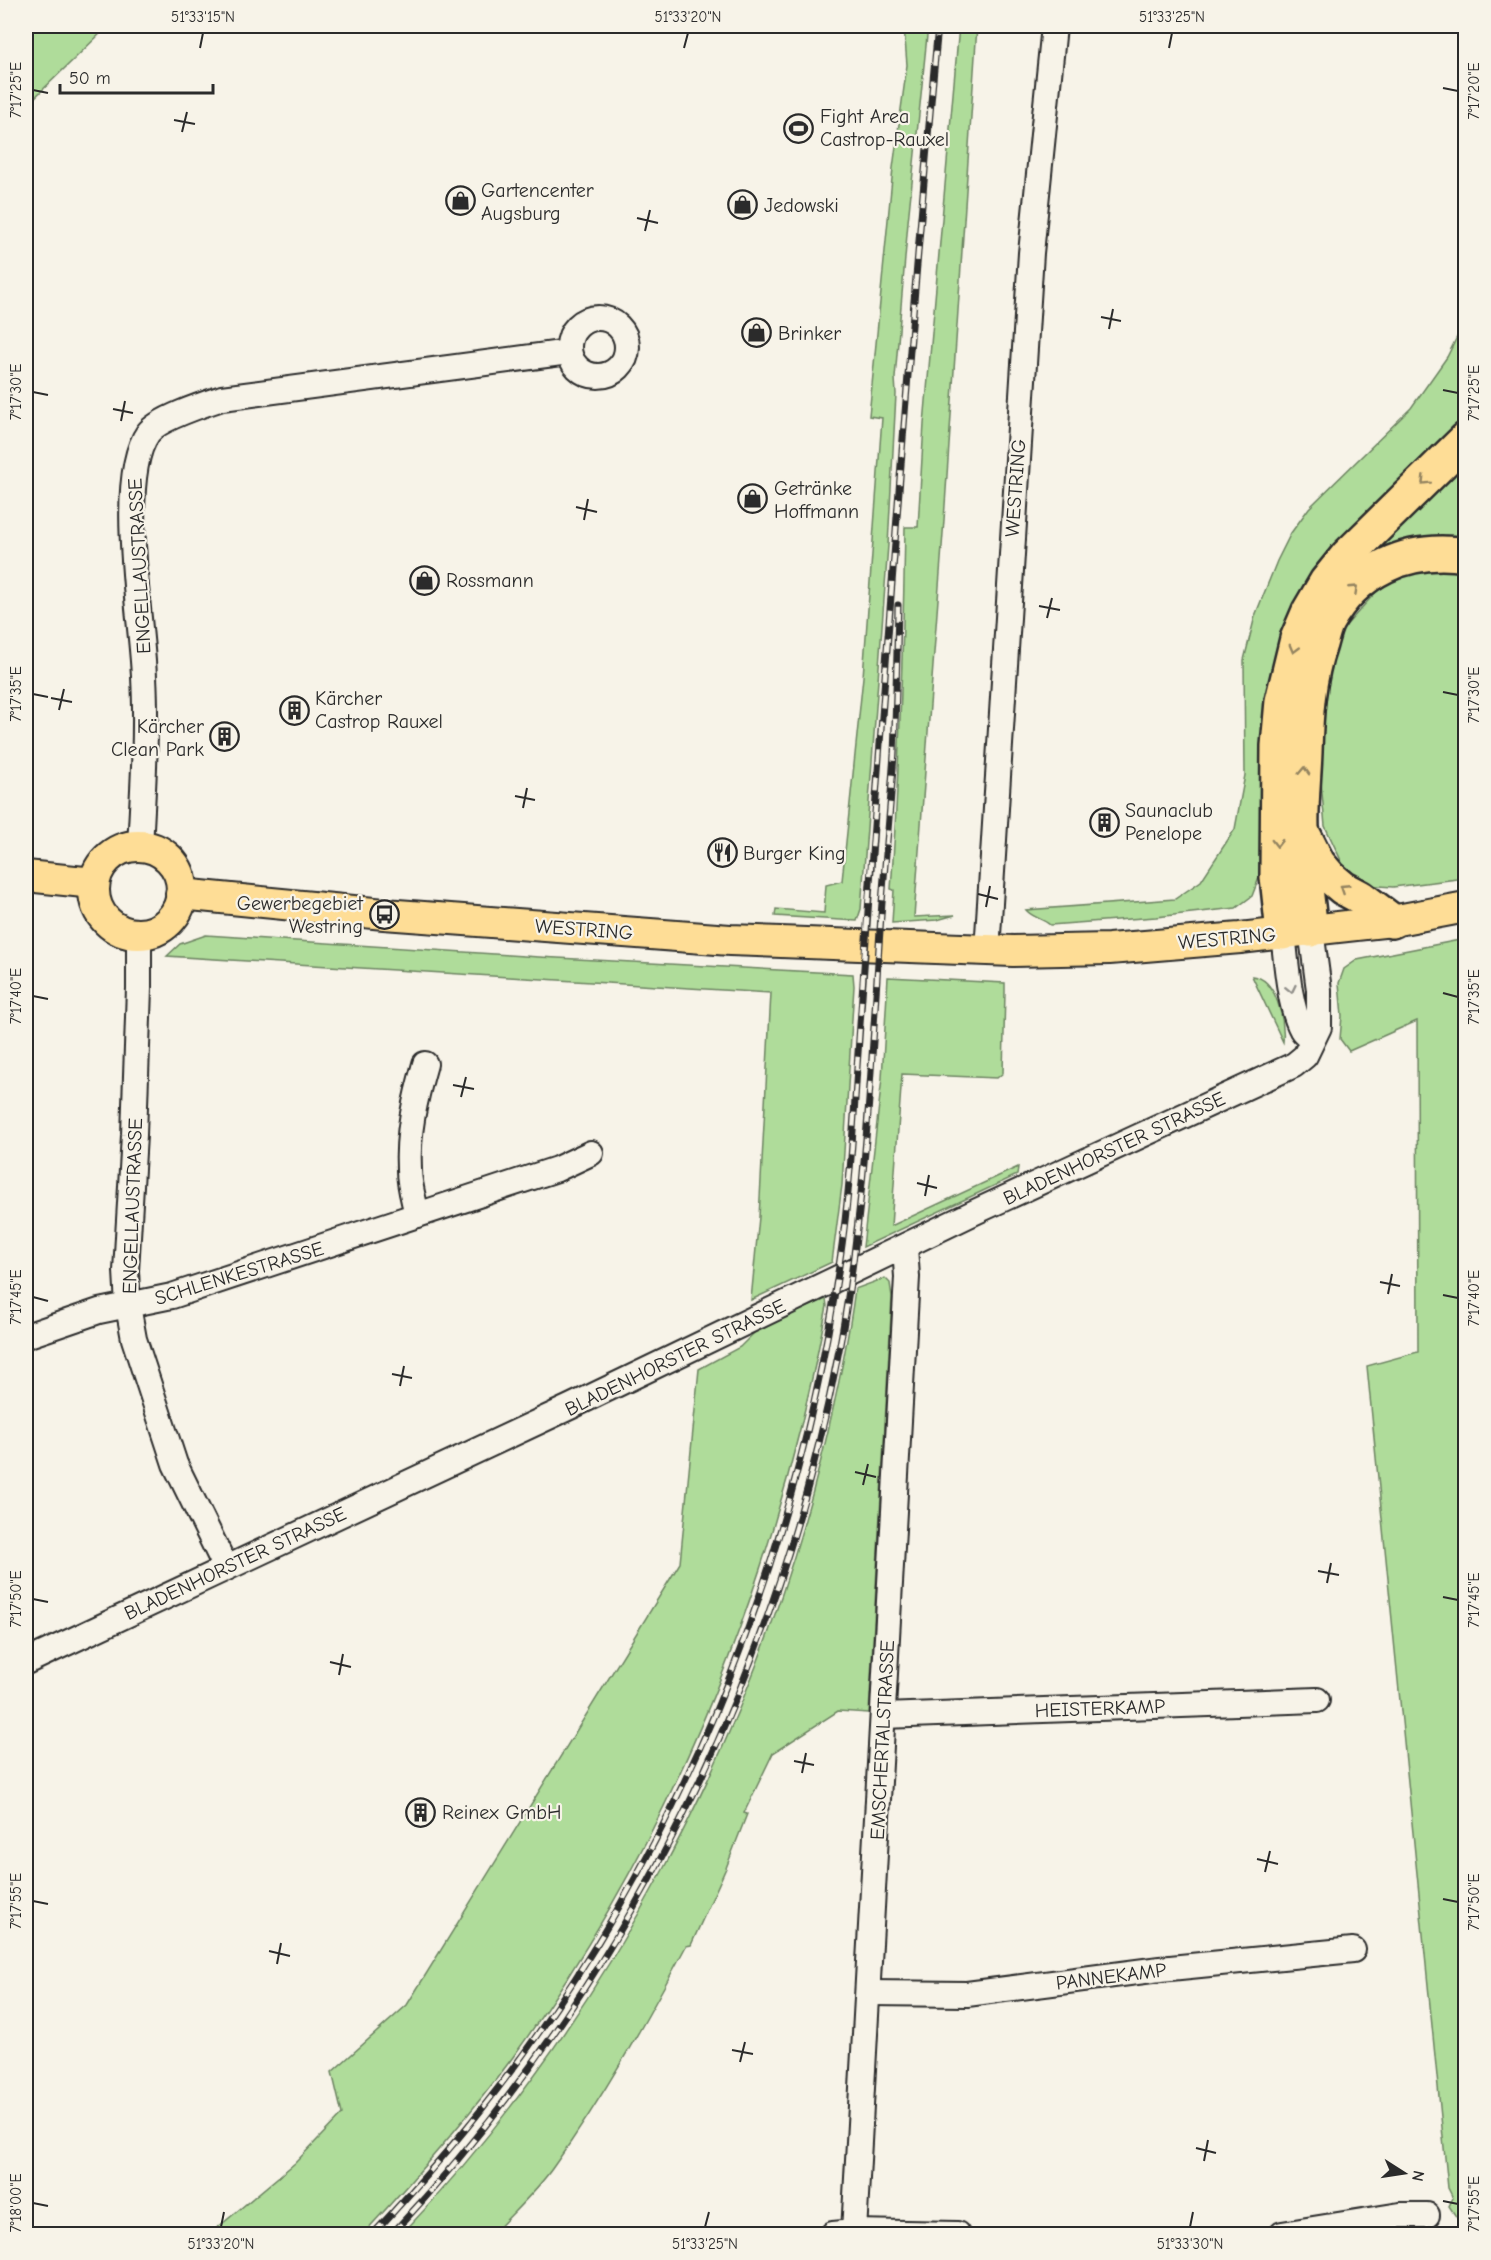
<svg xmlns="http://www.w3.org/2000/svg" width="1491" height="2260" font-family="'Comic Neue',sans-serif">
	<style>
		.green { fill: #afdc9a; stroke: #6d8462; stroke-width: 1.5 }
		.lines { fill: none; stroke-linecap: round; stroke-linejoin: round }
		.minor-casing { stroke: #2b2b2b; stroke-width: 28 }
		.major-casing { stroke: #2b2b2b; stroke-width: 34 }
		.highway-casing { stroke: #2b2b2b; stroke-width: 38 }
		.minor { stroke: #f7f3e8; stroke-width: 24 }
		.major { stroke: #fedd96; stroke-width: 30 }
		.highway { stroke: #fedd96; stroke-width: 33 }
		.rail-casing { stroke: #2b2b2b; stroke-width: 7 }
		.rail { stroke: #f7f3e8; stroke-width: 4.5; stroke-dasharray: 14; stroke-linecap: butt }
		.oneway { stroke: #948460 }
		.oneway2 { stroke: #918f8a }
		.ticks { fill: none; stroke: #2b2b2b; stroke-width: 2 }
		.labels { text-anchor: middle; stroke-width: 4.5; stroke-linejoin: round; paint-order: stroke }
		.poi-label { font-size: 20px; fill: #2b2b2b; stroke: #f7f3e8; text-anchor: start }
		.street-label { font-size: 20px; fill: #2b2b2b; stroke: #f7f3e8 }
		.neatline { fill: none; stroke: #2b2b2b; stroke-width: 2 }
		.ticks-label { font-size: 15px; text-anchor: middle; fill: #2b2b2b }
	</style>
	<rect width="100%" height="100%" fill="#f7f3e8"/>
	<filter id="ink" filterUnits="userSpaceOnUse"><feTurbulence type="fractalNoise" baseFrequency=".0167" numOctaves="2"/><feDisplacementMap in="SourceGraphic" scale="12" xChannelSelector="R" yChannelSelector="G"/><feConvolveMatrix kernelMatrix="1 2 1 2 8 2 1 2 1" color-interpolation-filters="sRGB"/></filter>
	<g filter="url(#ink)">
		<g class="green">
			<polygon points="26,26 108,26 26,106"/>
			<polygon points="904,26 928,26 908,222 895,378 896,394 888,545 861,909 857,921 775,916 776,909 824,913 826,885 842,881 863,677 882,418 869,416 893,168 907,65"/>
			<path d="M959,26H977L944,520L914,917L955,915L937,920L892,923L894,890L891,889C900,768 903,648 905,527H918L924,424Z"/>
			<path d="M1465,321V417C1424,466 1373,505 1330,553L1262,870L1252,896L1236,908L1156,917L1050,925C1042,918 1033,918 1026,910L1175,899L1201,881L1235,829L1245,775L1244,660L1255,616L1277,561L1291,533L1309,508L1411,408L1447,357Z"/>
			<polygon points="1465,453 1465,541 1345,571"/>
			<polygon points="1425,566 1465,567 1465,878 1393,887 1365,885 1345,869 1325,826 1321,782 1322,734 1328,678 1342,630 1383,584"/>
			<polygon points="206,935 539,957 853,974 854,986 842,1185 832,1262 751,1300 759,1217 771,993 167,956 180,944"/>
			<polygon points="1465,939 1466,2234 1459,2234 1459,2221 1449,2206 1453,2198 1448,2188 1367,1366 1418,1352 1417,1021 1349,1051 1340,1039 1342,1016 1339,983 1344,969 1357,960"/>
			<path d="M1252,976C1277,978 1285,1021 1283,1042Z"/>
			<polygon points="888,977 1005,983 1005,992 1003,1073 997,1078 902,1074 891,1226 1018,1167 1017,1175 863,1247 882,1078"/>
			<path d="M885,1278L890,1283L892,1297L869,1713L838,1711L773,1753L744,1813L747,1814L726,1868L691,1945L686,1946C646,2021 604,2096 554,2166C537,2191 513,2212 493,2234H402C606,2019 753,1739 823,1452C836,1398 848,1344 855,1289Z"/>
			<path d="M826,1299L827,1306C776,1577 676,1833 513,2057C467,2119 415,2178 363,2234H210L295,2163L342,2114L332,2072L407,2005L680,1563L699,1369L740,1347L759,1328Z"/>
		</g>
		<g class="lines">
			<defs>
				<g id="minor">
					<circle cx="598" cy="347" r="29"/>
					<path d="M140,846C143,791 147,731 144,677C142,620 116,478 148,433C158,419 204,404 222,398L569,352"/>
					<polyline points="139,933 139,988 134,1135 126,1271 128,1306 134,1339 175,1464 226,1568"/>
					<path d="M1283,933C1286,959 1289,1007 1302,1030C1304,1034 1309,1036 1312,1039"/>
					<polyline points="987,951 1031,253 1054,26"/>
					<path d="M417,1215C414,1200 409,1185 409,1170C407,1133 415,1099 425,1064"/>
					<polyline points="26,1336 99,1311 172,1296 557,1169 591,1153"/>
					<polyline points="26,1662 572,1406 975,1212 1294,1065 1305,1056 1319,1027 1319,990 1311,930"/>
					<polyline points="883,1716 1317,1700"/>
					<polyline points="868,1993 967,1994 1160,1969 1353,1950"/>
					<polyline points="854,2232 907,1277 905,1247"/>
					<polyline points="833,2234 854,2232 957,2234"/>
					<polyline points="1282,2234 1400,2215 1427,2215"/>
				</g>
				<g id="major">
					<circle cx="138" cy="890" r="44"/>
					<polyline points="26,876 94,883"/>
					<polyline points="181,894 384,914 730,940 1013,951 1109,949 1240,938 1392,921 1466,907"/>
				</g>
				<g id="highway">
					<polyline points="1305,837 1318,863 1330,877 1343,888 1360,897 1392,921"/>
					<path d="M1311,930C1307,897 1302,863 1302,829C1301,804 1304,778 1305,752C1306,714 1308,679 1320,644C1322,637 1324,628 1327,622C1356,570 1407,546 1466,555"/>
					<polyline points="1283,933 1277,877 1278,746 1282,701 1297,639 1309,611 1326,582 1347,556 1466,439"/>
				</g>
			</defs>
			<use href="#minor" class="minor-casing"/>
			<use href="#major" class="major-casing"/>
			<use href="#highway" class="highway-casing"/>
			<use href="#minor" class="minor"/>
			<use href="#major" class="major"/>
			<use href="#highway" class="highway"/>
			<defs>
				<g id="rail">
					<path d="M373,2234C410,2194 447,2153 481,2110C674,1867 794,1572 839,1266C849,1201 853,1134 857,1067C863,978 869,888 876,798C895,540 914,283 938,26"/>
					<path d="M392,2234C623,1986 776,1684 839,1350C865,1212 871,1070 880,930C884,871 890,813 894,754C896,704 897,654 898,605"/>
				</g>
			</defs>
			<use href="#rail" class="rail-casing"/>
			<use href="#rail" class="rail"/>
		</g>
		<defs><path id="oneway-chevron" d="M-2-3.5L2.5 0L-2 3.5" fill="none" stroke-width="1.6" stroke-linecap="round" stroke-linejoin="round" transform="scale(1.5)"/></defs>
		<g class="oneway">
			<use href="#oneway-chevron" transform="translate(1425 481) rotate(135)"/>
			<use href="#oneway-chevron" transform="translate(1354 589) rotate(-43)"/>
			<use href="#oneway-chevron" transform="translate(1294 649) rotate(105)"/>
			<use href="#oneway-chevron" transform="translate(1304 771) rotate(-88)"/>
			<use href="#oneway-chevron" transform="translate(1277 843) rotate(90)"/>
			<use href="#oneway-chevron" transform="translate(1344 888) rotate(-147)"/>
		</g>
		<use class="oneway2" href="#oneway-chevron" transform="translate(1291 989) rotate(78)"/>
	</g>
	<path class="ticks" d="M200,48L203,33M684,48L688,33M1169,48L1172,33M1443,88L1458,91M33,90L48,93M174,120L195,124M182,132L187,112M637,218L658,223M645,231L650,210M1101,317L1121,321M1109,329L1113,309M1443,390L1458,393M33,392L48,395M113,409L133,413M121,421L125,401M576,507L597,512M584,520L588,499M1039,606L1060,610M1047,618L1052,598M1443,692L1458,695M33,694L48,697M51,698L72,702M59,710L64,689M515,796L535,800M523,808L527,788M978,894L998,899M986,907L990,886M1443,993L1458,997M33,996L48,999M453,1085L474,1089M461,1097L466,1077M917,1183L937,1188M925,1196L929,1175M1380,1282L1400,1286M1388,1294L1392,1274M1443,1295L1458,1298M33,1297L48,1301M392,1374L412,1378M400,1386L404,1366M855,1472L876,1477M863,1485L868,1464M1318,1571L1339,1575M1327,1583L1331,1563M1443,1597L1458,1600M33,1599L48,1602M330,1662L351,1667M339,1675L343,1654M794,1761L814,1765M802,1773L806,1753M1257,1859L1278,1864M1265,1872L1270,1851M1443,1899L1458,1902M33,1901L48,1904M269,1951L290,1956M277,1964L281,1943M732,2050L753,2054M740,2062L745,2042M1196,2148L1216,2153M1204,2161L1208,2140M1443,2201L1458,2204M33,2203L48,2206M221,2227L224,2212M705,2227L709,2212M1190,2227L1193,2212"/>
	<defs>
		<symbol id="stadium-ring" viewBox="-11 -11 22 22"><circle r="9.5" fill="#f7f3e8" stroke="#2b2b2b" stroke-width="1.5"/><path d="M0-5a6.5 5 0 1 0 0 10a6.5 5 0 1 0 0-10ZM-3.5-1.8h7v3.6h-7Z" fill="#2b2b2b"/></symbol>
		<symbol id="shop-ring" viewBox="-11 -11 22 22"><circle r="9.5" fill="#f7f3e8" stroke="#2b2b2b" stroke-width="1.5"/><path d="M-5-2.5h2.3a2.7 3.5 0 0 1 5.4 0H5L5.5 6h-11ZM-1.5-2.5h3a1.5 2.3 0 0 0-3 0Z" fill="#2b2b2b"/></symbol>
		<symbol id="building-ring" viewBox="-11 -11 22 22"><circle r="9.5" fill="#f7f3e8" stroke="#2b2b2b" stroke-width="1.5"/><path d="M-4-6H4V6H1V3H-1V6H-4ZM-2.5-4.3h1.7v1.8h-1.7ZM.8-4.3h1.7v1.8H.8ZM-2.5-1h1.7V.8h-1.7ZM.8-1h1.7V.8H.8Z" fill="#2b2b2b"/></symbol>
		<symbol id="restaurant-ring" viewBox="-11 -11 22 22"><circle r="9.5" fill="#f7f3e8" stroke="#2b2b2b" stroke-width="1.5"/><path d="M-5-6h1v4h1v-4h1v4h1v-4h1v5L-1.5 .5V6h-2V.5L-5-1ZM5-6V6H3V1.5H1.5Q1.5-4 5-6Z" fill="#2b2b2b"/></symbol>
		<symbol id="bus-ring" viewBox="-11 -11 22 22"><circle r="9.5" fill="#f7f3e8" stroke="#2b2b2b" stroke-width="1.5"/><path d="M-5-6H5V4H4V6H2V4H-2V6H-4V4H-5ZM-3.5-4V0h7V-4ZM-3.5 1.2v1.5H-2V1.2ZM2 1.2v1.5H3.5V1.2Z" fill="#2b2b2b"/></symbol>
	</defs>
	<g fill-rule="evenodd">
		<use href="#stadium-ring" x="782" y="112" width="33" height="33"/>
		<use href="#shop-ring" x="444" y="184" width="33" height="33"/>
		<use href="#shop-ring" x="726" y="188" width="33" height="33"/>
		<use href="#shop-ring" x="740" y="316" width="33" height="33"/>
		<use href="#shop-ring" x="736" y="482" width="33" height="33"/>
		<use href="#shop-ring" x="408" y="564" width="33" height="33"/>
		<use href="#building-ring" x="278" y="694" width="33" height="33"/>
		<use href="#building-ring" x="208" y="720" width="33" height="33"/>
		<use href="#building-ring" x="1088" y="806" width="33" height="33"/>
		<use href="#restaurant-ring" x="706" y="836" width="33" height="33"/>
		<use href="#bus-ring" x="368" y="898" width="33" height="33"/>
		<use href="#building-ring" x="404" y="1796" width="33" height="33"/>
	</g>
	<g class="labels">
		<g class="poi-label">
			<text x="820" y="123">Fight Area<tspan x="820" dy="23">Castrop-Rauxel</tspan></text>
			<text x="481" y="197">Gartencenter<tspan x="481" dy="23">Augsburg</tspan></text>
			<text x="764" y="212">Jedowski</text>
			<text x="778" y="340">Brinker</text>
			<text x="774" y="495">Getränke<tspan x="774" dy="23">Hoffmann</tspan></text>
			<text x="446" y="587">Rossmann</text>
			<text x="315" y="705">Kärcher<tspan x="315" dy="23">Castrop Rauxel</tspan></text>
			<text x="204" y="733" text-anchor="end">Kärcher<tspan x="204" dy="23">Clean Park</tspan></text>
			<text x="1125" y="817">Saunaclub<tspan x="1125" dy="23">Penelope</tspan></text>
			<text x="743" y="860">Burger King</text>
			<text x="363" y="910" text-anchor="end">Gewerbegebiet<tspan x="363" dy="23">Westring</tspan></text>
			<text x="442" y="1819">Reinex GmbH</text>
		</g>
		<g class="street-label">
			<text transform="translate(1015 488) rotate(-86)" y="7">WESTRING</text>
			<text transform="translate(139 566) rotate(-93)" y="7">ENGELLAUSTRASSE</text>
			<text transform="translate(584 929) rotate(4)" y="7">WESTRING</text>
			<text transform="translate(1227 938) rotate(-5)" y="7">WESTRING</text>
			<text transform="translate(1114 1148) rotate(-25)" y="7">BLADENHORSTER STRASSE</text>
			<text transform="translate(132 1206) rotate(-88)" y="7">ENGELLAUSTRASSE</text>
			<text transform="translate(239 1273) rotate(-17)" y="7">SCHLENKESTRASSE</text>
			<text transform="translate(675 1357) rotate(-26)" y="7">BLADENHORSTER STRASSE</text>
			<text transform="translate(235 1563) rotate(-25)" y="7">BLADENHORSTER STRASSE</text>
			<text transform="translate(1100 1708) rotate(-2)" y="7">HEISTERKAMP</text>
			<text transform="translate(882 1740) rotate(-87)" y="7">EMSCHERTALSTRASSE</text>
			<text transform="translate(1111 1976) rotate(-7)" y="7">PANNEKAMP</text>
		</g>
	</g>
	<rect width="1491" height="2260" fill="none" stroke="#f7f3e8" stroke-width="66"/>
	<g transform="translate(1404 2173) rotate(102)" stroke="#f7f3e8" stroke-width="4.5" paint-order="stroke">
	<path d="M0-4.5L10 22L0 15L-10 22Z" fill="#2b2b2b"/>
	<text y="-9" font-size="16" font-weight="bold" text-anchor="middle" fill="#2b2b2b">N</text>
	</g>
	<path d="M60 84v9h153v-9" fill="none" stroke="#2b2b2b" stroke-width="3"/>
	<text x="69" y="84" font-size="18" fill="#2b2b2b" stroke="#f7f3e8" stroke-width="4.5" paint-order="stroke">50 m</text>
	<rect x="33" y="33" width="1425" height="2194" class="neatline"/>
	<g class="ticks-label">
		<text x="203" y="22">51°33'15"N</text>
		<text x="688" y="22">51°33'20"N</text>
		<text x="1172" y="22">51°33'25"N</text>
		<text transform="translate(16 90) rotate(-90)" y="5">7°17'25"E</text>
		<text transform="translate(1474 91) rotate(-90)" y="5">7°17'20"E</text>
		<text transform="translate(16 392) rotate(-90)" y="5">7°17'30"E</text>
		<text transform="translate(1474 393) rotate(-90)" y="5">7°17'25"E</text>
		<text transform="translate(16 694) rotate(-90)" y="5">7°17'35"E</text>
		<text transform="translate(1474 695) rotate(-90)" y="5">7°17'30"E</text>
		<text transform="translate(16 996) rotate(-90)" y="5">7°17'40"E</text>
		<text transform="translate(1474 997) rotate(-90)" y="5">7°17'35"E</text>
		<text transform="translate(16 1297) rotate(-90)" y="5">7°17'45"E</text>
		<text transform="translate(1474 1298) rotate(-90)" y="5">7°17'40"E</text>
		<text transform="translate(16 1599) rotate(-90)" y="5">7°17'50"E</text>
		<text transform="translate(1474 1600) rotate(-90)" y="5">7°17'45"E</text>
		<text transform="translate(16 1901) rotate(-90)" y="5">7°17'55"E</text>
		<text transform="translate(1474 1902) rotate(-90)" y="5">7°17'50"E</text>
		<text transform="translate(16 2203) rotate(-90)" y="5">7°18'00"E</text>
		<text transform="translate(1474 2204) rotate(-90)" y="5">7°17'55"E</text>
		<text x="221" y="2249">51°33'20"N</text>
		<text x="705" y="2249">51°33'25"N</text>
		<text x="1190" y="2249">51°33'30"N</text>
	</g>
</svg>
